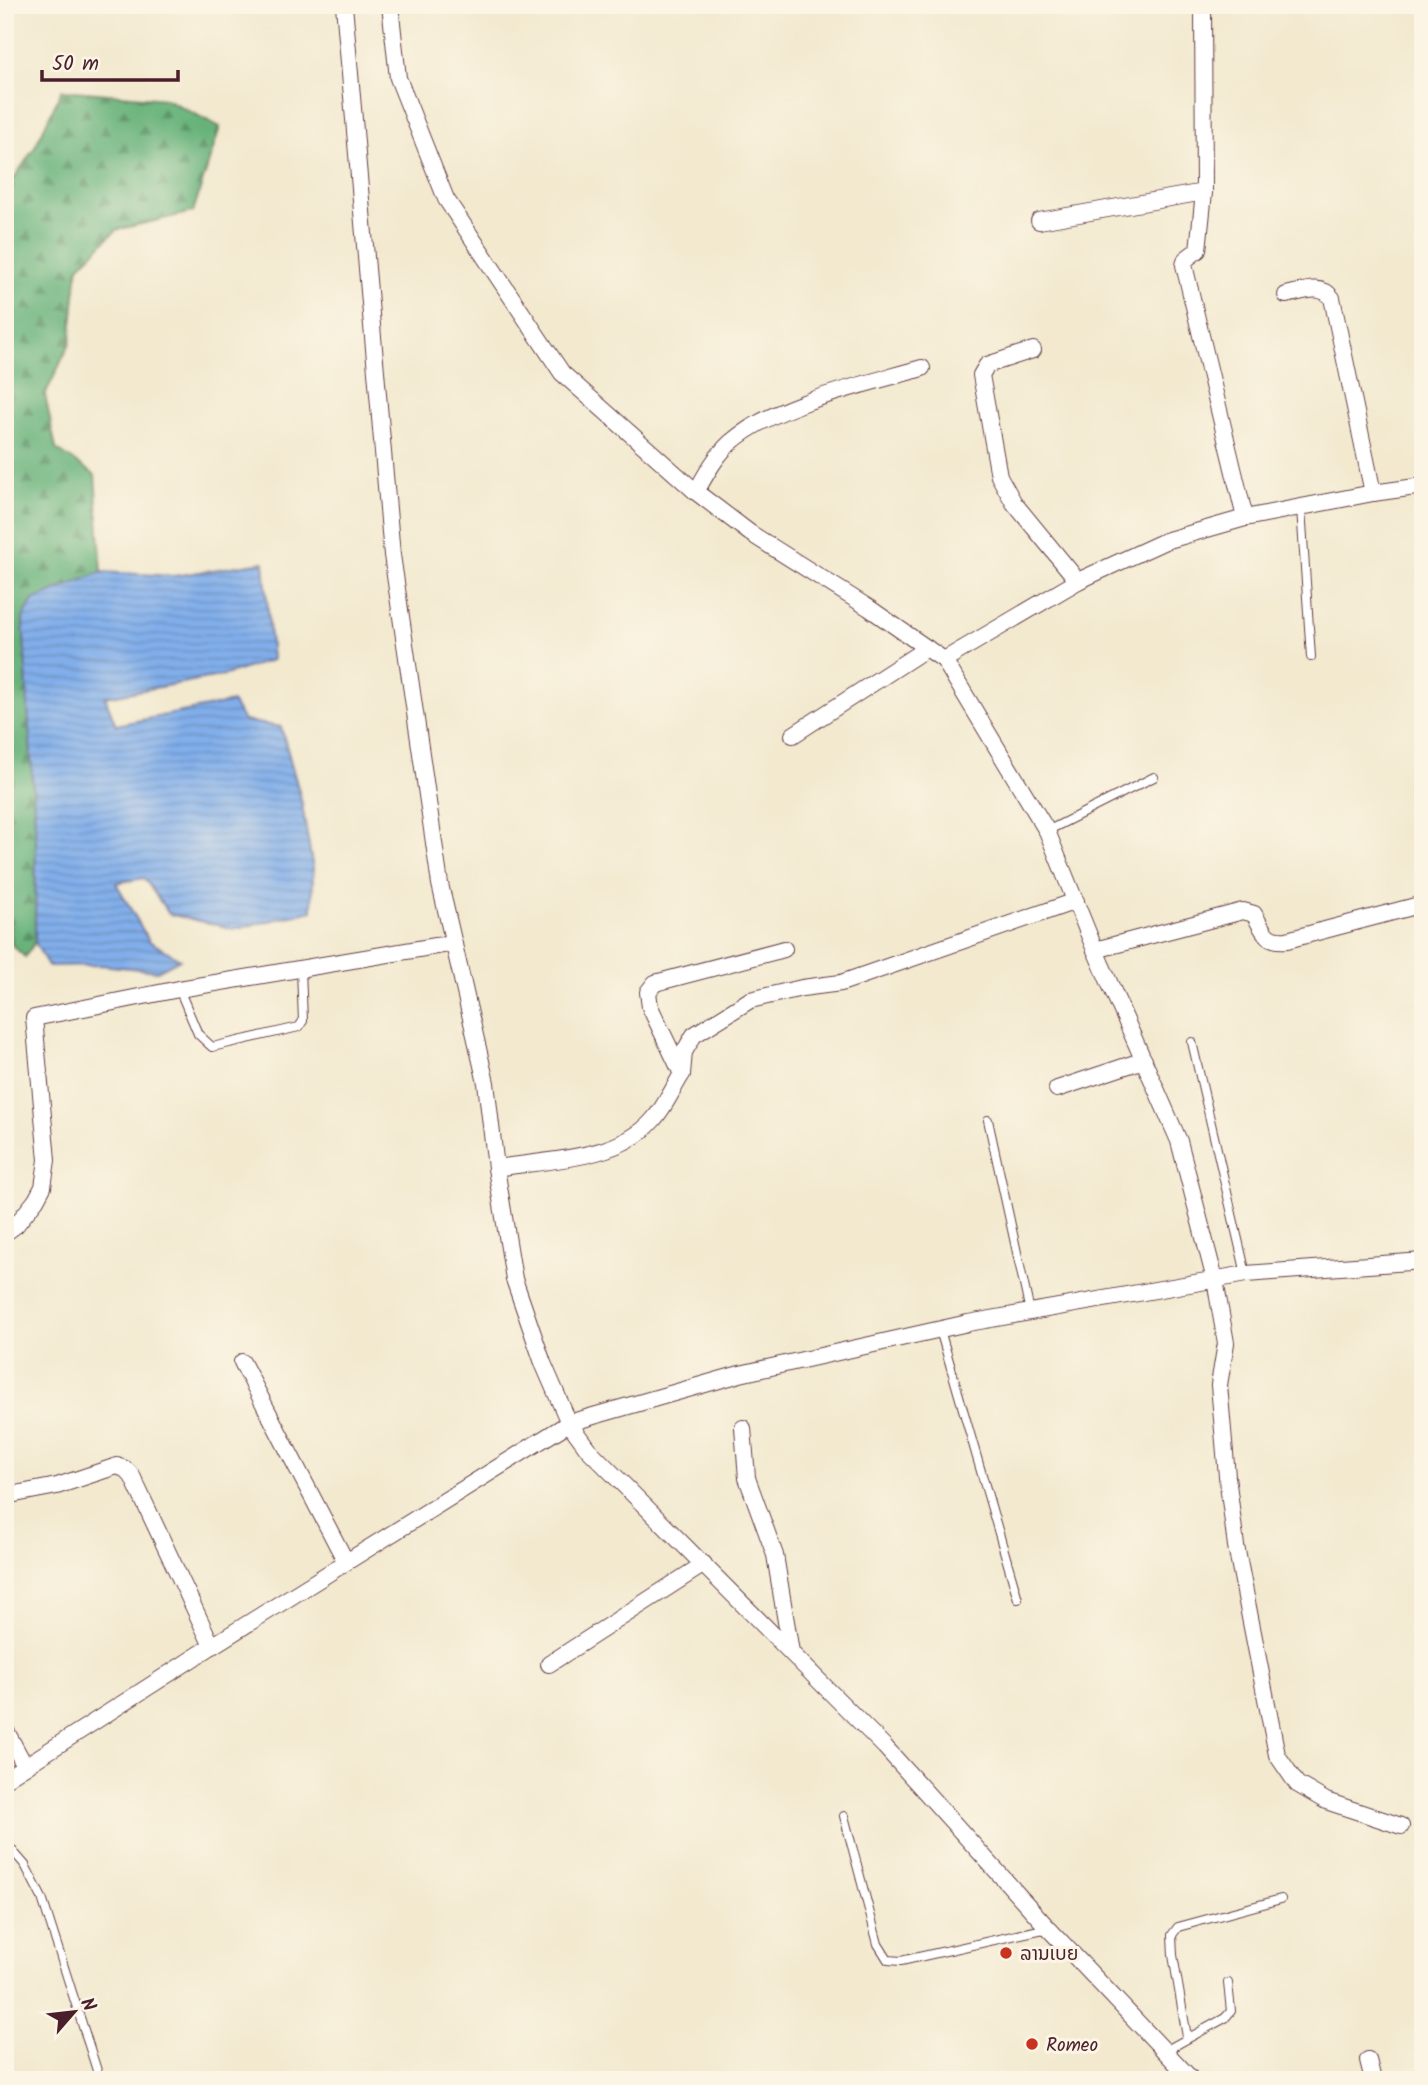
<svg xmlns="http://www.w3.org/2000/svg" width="1428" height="2085" font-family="Kalam,'Noto Sans Lao',sans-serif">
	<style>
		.forest { fill: url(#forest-firs); stroke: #586852; stroke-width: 2 }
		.water { fill: url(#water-rules); stroke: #66678b; stroke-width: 2 }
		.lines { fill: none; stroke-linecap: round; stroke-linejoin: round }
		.service-casing { stroke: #633d44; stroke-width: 10 }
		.minor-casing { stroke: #633d44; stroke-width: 18 }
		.service { stroke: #fff; stroke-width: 8 }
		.minor { stroke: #fff; stroke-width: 16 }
		.poi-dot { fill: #c8321e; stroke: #fcf5e5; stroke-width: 2.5 }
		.labels { text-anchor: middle; stroke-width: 6; stroke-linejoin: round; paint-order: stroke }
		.poi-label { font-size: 19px; fill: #4a1f2b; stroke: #fcf5e5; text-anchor: start }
	</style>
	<defs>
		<pattern id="forest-firs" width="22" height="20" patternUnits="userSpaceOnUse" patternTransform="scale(1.75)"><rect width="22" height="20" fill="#67b27a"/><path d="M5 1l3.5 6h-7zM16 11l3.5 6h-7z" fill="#579064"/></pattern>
		<pattern id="water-rules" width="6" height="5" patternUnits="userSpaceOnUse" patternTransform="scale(1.75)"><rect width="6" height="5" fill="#81afeb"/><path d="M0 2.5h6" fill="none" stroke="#6c8ebf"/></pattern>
	</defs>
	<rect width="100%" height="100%" fill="#fcf5e5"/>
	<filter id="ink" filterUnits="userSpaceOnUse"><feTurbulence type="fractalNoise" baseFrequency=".0143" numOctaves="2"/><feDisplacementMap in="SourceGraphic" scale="14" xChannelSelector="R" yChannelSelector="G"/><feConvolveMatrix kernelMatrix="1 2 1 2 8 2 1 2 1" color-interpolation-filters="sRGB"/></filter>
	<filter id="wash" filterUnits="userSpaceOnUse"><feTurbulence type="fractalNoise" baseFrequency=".00686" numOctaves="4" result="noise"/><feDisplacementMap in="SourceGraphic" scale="28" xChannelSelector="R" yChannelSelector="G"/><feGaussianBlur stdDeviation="1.57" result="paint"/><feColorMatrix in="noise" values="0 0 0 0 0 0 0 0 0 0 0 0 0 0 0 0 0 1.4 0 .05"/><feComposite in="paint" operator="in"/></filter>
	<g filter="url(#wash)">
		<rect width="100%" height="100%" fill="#f2e9cf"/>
		<polygon class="forest" points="62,90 166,99 220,127 193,212 116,230 78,268 70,343 45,395 56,449 95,475 102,572 33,600 23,618 36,841 35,942 25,957 12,945 5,882 5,192 35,147"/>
		<polygon class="water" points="264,562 272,660 225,675 105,697 116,725 232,702 244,721 281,727 301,799 313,869 312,911 235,929 169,914 144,878 116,883 149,941 180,959 157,971 101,965 48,966 35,942 36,841 23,618 33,600 102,572 174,576"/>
	</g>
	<g filter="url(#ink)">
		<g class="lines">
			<defs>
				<g id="service">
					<polyline points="1301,508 1311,657"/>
					<polyline points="1047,831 1154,777"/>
					<polyline points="179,989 198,1034 212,1047 299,1027 303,1021 301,969"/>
					<polyline points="1192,1042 1246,1274"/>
					<polyline points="988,1120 1030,1312"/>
					<polyline points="940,1330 1018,1599"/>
					<polyline points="844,1816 878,1944 888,1960 901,1961 1048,1928"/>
					<polyline points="5,1842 25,1865 42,1898 100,2080"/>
					<polyline points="1187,2037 1173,1955 1172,1935 1178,1927 1281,1899"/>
					<polyline points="1165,2051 1225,2018 1231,2011 1228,1983"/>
				</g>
				<g id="minor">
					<polyline points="344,5 392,555 440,884 486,1083 496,1168 514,1279 543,1363 569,1423 588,1449 885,1747 1048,1928 1192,2080"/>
					<polyline points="390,5 398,78 446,199 562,373 696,492 750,533 869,608 944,660 1047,831 1095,950 1179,1141 1215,1280 1226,1343 1219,1385 1227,1476 1236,1546 1277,1755 1297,1784 1326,1801 1401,1826"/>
					<polyline points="1204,192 1198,250 1186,259 1184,265 1245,518"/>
					<polyline points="1039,221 1204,192 1203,5"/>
					<path d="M1286,295C1302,292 1321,283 1332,298L1373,493"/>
					<polyline points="1033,350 987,365 981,375 999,476 1014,503 1078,581"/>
					<path d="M696,492C706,474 715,457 730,443C775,403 864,385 922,368"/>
					<polyline points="944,660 1078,581 1165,541 1245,518 1373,493 1423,486"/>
					<polyline points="793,735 927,648"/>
					<path d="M1095,950L1243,911L1254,914C1264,931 1265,942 1287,940L1423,904"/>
					<polyline points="682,1074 684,1052 694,1035 750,1000 802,988 841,983 1076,901"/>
					<polyline points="1057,1089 1144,1060"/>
					<path d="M496,1168C545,1160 619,1160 653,1120C665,1107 673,1088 682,1074L650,1007L648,992L655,983L784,949"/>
					<polyline points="5,1233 16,1225 36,1200 43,1187 47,1160 34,1018 179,989 454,943"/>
					<polyline points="242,1362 346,1562"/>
					<polyline points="743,1428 747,1478 775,1555 791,1652"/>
					<polyline points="5,1496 57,1486 117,1466 125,1469 132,1476 212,1646"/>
					<polyline points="549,1664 704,1564"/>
					<polyline points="5,1729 25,1766"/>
					<polyline points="5,1779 212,1646 569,1423 740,1374 968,1323 1246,1274 1423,1261"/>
					<polyline points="1368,2060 1373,2080"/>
				</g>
			</defs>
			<use href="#service" class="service-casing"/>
			<use href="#minor" class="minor-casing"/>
			<use href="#service" class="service"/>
			<use href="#minor" class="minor"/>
		</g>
	</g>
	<g class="poi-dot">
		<circle cx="1006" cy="1953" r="7"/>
		<circle cx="1032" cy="2044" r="7"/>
	</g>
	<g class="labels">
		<g class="poi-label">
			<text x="1020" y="1960">ລານເບຍ</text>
			<text x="1046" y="2051">Romeo</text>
		</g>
	</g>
	<rect width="1428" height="2085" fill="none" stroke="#fcf5e5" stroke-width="28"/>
	<g transform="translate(74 2012) rotate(62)" stroke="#fcf5e5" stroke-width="5" paint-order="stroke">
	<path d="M0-5L12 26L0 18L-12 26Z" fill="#4a1f2b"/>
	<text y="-10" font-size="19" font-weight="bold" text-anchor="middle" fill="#4a1f2b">N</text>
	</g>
	<path d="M42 70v10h136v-10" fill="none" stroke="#4a1f2b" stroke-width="3.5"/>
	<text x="52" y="70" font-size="21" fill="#4a1f2b" stroke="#fcf5e5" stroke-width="5" paint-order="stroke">50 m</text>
</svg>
